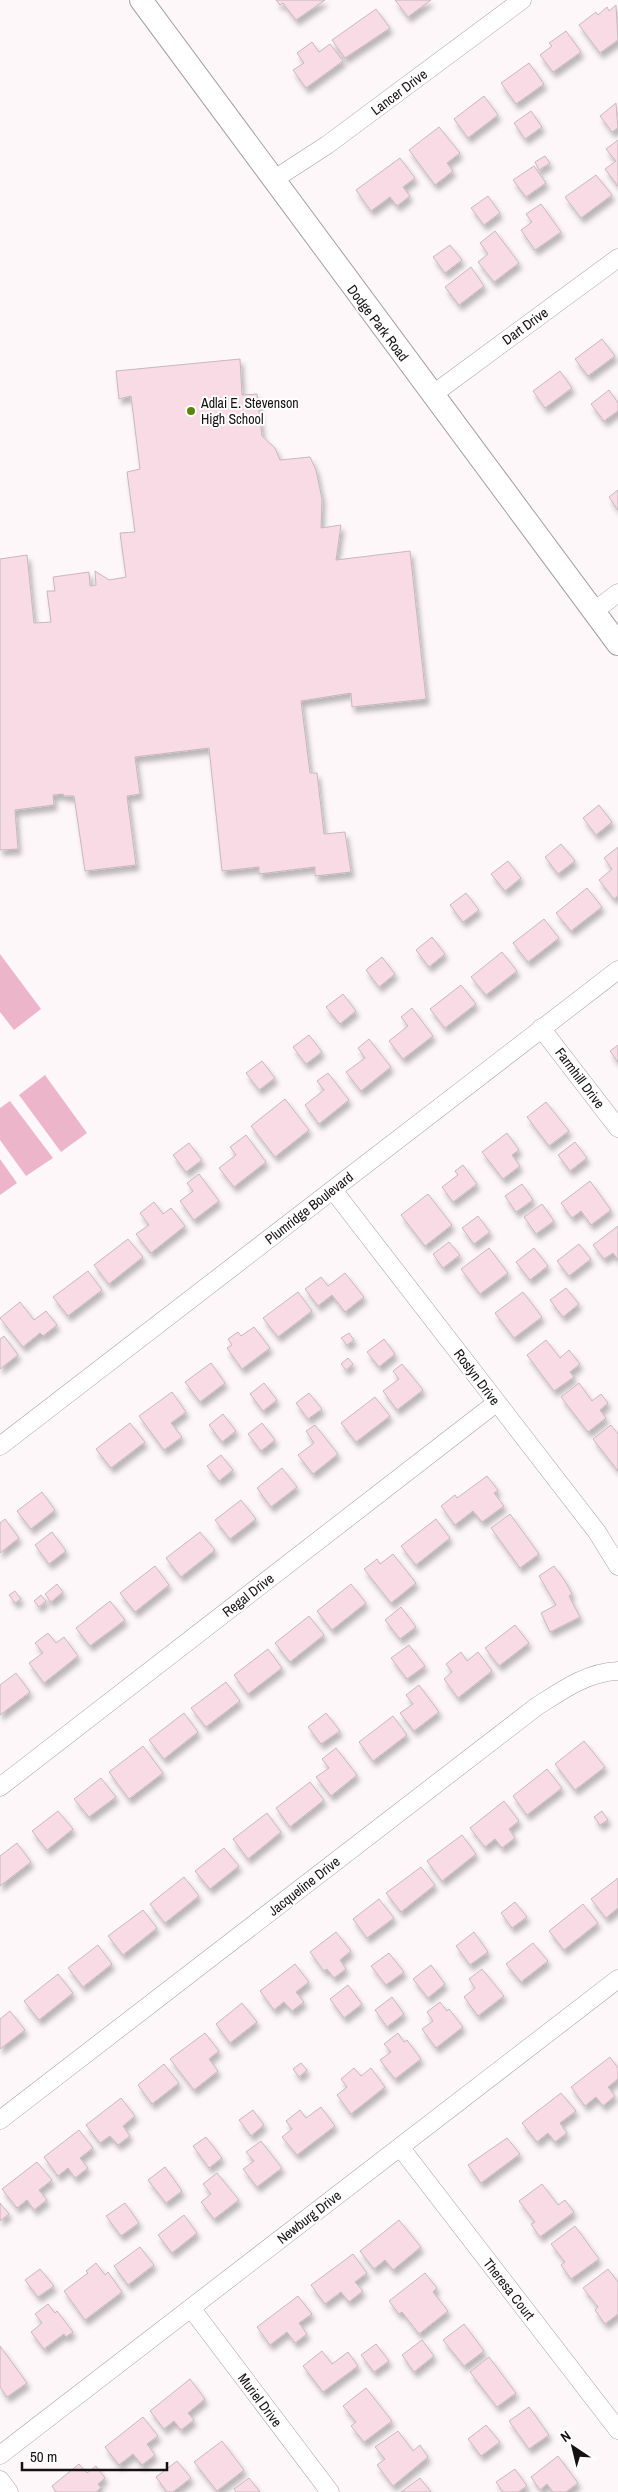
<svg xmlns="http://www.w3.org/2000/svg" width="618" height="2492" font-family="'Archivo Narrow',sans-serif">
	<style>
		.green { fill: #edb5c9 }
		.building { fill: #f8dbe5; stroke: #c6b8bc; filter: url(#shadow) }
		.lines { fill: none; stroke-linecap: round; stroke-linejoin: round }
		.minor-casing { stroke: #aa9ca0; stroke-width: 19 }
		.tertiary-casing { stroke: #aa9ca0; stroke-width: 24 }
		.minor { stroke: #fff; stroke-width: 18 }
		.tertiary { stroke: #fff; stroke-width: 22 }
		.poi-dot { fill: #5a840c; stroke: #fff; stroke-width: 2 }
		.labels { text-anchor: middle; stroke-width: 4; stroke-linejoin: round; paint-order: stroke }
		.street-label { font-size: 14px; fill: #161113; stroke: #fff }
		.poi-label { font-size: 14px; fill: #161113; stroke: #fff; text-anchor: start }
	</style>
	<defs>
		<filter id="shadow"><feDropShadow dx="3" dy="5.5" stdDeviation="2.5" flood-color="#0004"/></filter>
	</defs>
	<rect width="100%" height="100%" fill="#fef7f9"/>
	<g class="green">
		<polygon points="0,954 41,1009 14,1030 0,1012"/>
		<polygon points="45,1075 87,1133 61,1152 19,1095"/>
		<polygon points="10,1101 53,1158 26,1176 0,1140 0,1108"/>
		<polygon points="0,1159 17,1183 0,1195"/>
	</g>
	<g class="building">
		<polygon points="276,0 325,0 296,20 283,3 280,5"/>
		<polygon points="395,0 431,0 408,17"/>
		<polygon points="616,5 618,40 600,53 579,25 596,12 598,15 607,7 609,11"/>
		<polygon points="376,9 390,28 345,58 332,40"/>
		<polygon points="566,31 581,52 553,72 540,55 552,46 549,43"/>
		<polygon points="312,42 319,52 330,44 343,61 306,88 293,70 304,63 297,53"/>
		<polygon points="529,63 544,84 516,104 501,83"/>
		<polygon points="484,96 498,115 468,138 454,119"/>
		<polygon points="616,103 618,128 612,132 600,116"/>
		<polygon points="531,111 542,127 525,139 514,123"/>
		<polygon points="439,127 460,153 447,163 453,171 435,185 409,150"/>
		<polygon points="618,140 618,186 605,169 616,161 606,149"/>
		<polygon points="545,156 550,163 539,170 535,162"/>
		<polygon points="400,158 415,178 403,187 410,196 397,206 390,197 371,211 356,190"/>
		<polygon points="534,166 546,183 526,197 513,180"/>
		<polygon points="596,175 612,195 581,218 565,197"/>
		<polygon points="488,196 500,213 484,225 471,208"/>
		<polygon points="541,204 561,232 535,250 521,230 532,222 526,214"/>
		<polygon points="495,231 519,263 494,282 478,262 488,254 480,243"/>
		<polygon points="450,245 462,260 445,273 433,257"/>
		<polygon points="471,267 484,286 459,305 445,287"/>
		<polygon points="602,339 615,356 588,376 575,359"/>
		<polygon points="240,359 242,395 257,394 262,436 275,448 280,460 310,457 316,470 322,499 321,528 341,525 336,560 410,551 426,699 352,707 351,693 301,701 310,773 317,773 324,834 345,832 351,872 315,876 315,867 259,874 259,867 222,871 209,748 135,757 140,794 127,796 136,865 85,871 74,796 64,796 63,794 53,795 54,805 15,810 18,849 0,850 0,559 27,555 34,623 51,622 47,591 55,591 53,577 89,572 90,586 96,585 95,571 109,580 126,577 120,533 135,532 127,472 140,469 131,396 119,399 116,371"/>
		<polygon points="560,371 572,388 545,408 533,391"/>
		<polygon points="609,390 618,403 618,411 604,421 591,404"/>
		<polygon points="618,490 618,510 609,497"/>
		<polygon points="599,805 612,822 596,835 583,818"/>
		<polygon points="561,844 575,861 558,874 545,857"/>
		<polygon points="618,847 618,896 614,899 599,880 612,869 604,858"/>
		<polygon points="508,861 521,878 505,891 491,874"/>
		<polygon points="587,888 602,907 571,931 556,913"/>
		<polygon points="466,893 479,910 463,922 450,905"/>
		<polygon points="544,919 559,938 528,962 513,943"/>
		<polygon points="432,937 445,954 429,967 416,950"/>
		<polygon points="502,952 517,971 486,995 471,977"/>
		<polygon points="382,957 395,974 379,987 366,970"/>
		<polygon points="461,985 476,1004 445,1028 430,1009"/>
		<polygon points="343,994 356,1011 340,1024 326,1007"/>
		<polygon points="412,1008 433,1036 403,1059 389,1041 408,1026 401,1017"/>
		<polygon points="309,1035 322,1052 306,1064 293,1047"/>
		<polygon points="369,1039 391,1067 361,1091 346,1072 365,1058 358,1048"/>
		<polygon points="618,1045 618,1062 610,1051"/>
		<polygon points="262,1061 275,1078 259,1090 246,1073"/>
		<polygon points="328,1073 349,1100 319,1124 305,1105 324,1090 317,1081"/>
		<polygon points="285,1099 309,1130 275,1157 251,1126"/>
		<polygon points="546,1102 569,1131 549,1146 527,1117"/>
		<polygon points="507,1133 519,1150 512,1155 520,1166 503,1179 482,1152"/>
		<polygon points="246,1135 266,1162 234,1187 219,1168 236,1155 230,1147"/>
		<polygon points="575,1142 587,1158 570,1171 558,1155"/>
		<polygon points="189,1143 202,1160 186,1172 173,1155"/>
		<polygon points="463,1165 477,1184 453,1202 442,1187 458,1175 455,1171"/>
		<polygon points="199,1174 219,1201 194,1220 180,1201 193,1191 187,1183"/>
		<polygon points="590,1181 611,1210 591,1225 581,1211 572,1218 561,1203"/>
		<polygon points="522,1184 533,1200 516,1212 505,1196"/>
		<polygon points="428,1194 452,1225 425,1246 401,1215"/>
		<polygon points="154,1202 163,1214 171,1208 185,1226 151,1253 136,1234 149,1225 140,1213"/>
		<polygon points="542,1204 554,1221 536,1234 524,1217"/>
		<polygon points="478,1216 490,1232 474,1244 462,1228"/>
		<polygon points="618,1226 618,1260 613,1253 604,1259 593,1245"/>
		<polygon points="128,1239 143,1257 109,1284 94,1265"/>
		<polygon points="449,1242 460,1255 443,1268 433,1254"/>
		<polygon points="579,1244 591,1259 569,1276 557,1261"/>
		<polygon points="489,1248 508,1273 480,1294 461,1269"/>
		<polygon points="534,1248 548,1266 530,1280 516,1262"/>
		<polygon points="88,1271 102,1290 68,1316 53,1297"/>
		<polygon points="345,1273 364,1297 345,1312 332,1295 318,1306 305,1289 321,1277 328,1286"/>
		<polygon points="566,1288 579,1304 563,1317 550,1300"/>
		<polygon points="298,1292 312,1311 278,1337 263,1318"/>
		<polygon points="523,1292 542,1317 514,1338 495,1313"/>
		<polygon points="20,1302 34,1320 46,1311 57,1325 43,1336 40,1333 23,1347 0,1318"/>
		<polygon points="254,1327 270,1348 242,1369 227,1348 232,1345 228,1339 238,1332 241,1336"/>
		<polygon points="349,1333 354,1340 347,1345 341,1338"/>
		<polygon points="4,1336 18,1355 0,1369 0,1339"/>
		<polygon points="384,1339 395,1354 379,1367 367,1352"/>
		<polygon points="546,1340 560,1358 569,1350 580,1364 570,1372 574,1377 554,1391 527,1355"/>
		<polygon points="348,1358 353,1364 346,1370 341,1364"/>
		<polygon points="211,1363 225,1383 200,1402 185,1382"/>
		<polygon points="402,1364 423,1390 397,1410 383,1391 399,1379 393,1371"/>
		<polygon points="264,1383 277,1400 263,1411 250,1394"/>
		<polygon points="579,1383 592,1401 601,1394 608,1403 600,1410 606,1418 588,1432 561,1397"/>
		<polygon points="172,1392 186,1412 171,1423 182,1437 164,1450 139,1416"/>
		<polygon points="309,1393 322,1409 308,1419 296,1403"/>
		<polygon points="375,1397 390,1416 356,1442 341,1423"/>
		<polygon points="223,1414 236,1431 222,1442 209,1425"/>
		<polygon points="130,1423 145,1442 111,1468 96,1449"/>
		<polygon points="262,1423 275,1440 261,1451 248,1434"/>
		<polygon points="315,1425 338,1454 313,1474 298,1455 314,1443 306,1431"/>
		<polygon points="611,1425 618,1434 618,1471 593,1439"/>
		<polygon points="221,1455 233,1470 219,1481 207,1466"/>
		<polygon points="282,1468 297,1487 271,1507 257,1488"/>
		<polygon points="487,1476 498,1490 494,1493 504,1506 482,1522 473,1511 455,1525 441,1506 455,1495 457,1498"/>
		<polygon points="42,1492 55,1510 31,1529 17,1511"/>
		<polygon points="241,1500 256,1519 230,1539 215,1520"/>
		<polygon points="510,1514 539,1554 520,1568 491,1528"/>
		<polygon points="5,1519 19,1538 0,1553 0,1523"/>
		<polygon points="436,1519 450,1538 416,1565 401,1546"/>
		<polygon points="52,1532 66,1551 49,1564 35,1545"/>
		<polygon points="200,1532 215,1550 181,1577 166,1558"/>
		<polygon points="393,1554 416,1583 391,1603 364,1569 377,1559 380,1564"/>
		<polygon points="155,1566 169,1585 135,1612 120,1593"/>
		<polygon points="554,1566 565,1581 572,1594 569,1596 580,1617 550,1632 541,1613 556,1605 539,1576"/>
		<polygon points="57,1584 63,1592 51,1602 45,1594"/>
		<polygon points="351,1584 366,1603 332,1630 317,1611"/>
		<polygon points="15,1591 21,1599 15,1603 9,1595"/>
		<polygon points="41,1595 46,1601 39,1607 34,1601"/>
		<polygon points="110,1601 125,1620 90,1646 76,1628"/>
		<polygon points="401,1607 416,1627 400,1639 385,1620"/>
		<polygon points="309,1616 324,1635 290,1662 275,1643"/>
		<polygon points="515,1625 529,1643 499,1666 485,1648"/>
		<polygon points="48,1633 56,1643 64,1637 78,1656 44,1683 29,1663 43,1653 35,1643"/>
		<polygon points="409,1645 425,1666 407,1679 391,1658"/>
		<polygon points="268,1649 282,1668 248,1694 234,1675"/>
		<polygon points="461,1652 467,1661 478,1652 492,1671 458,1698 444,1679 452,1672 446,1664"/>
		<polygon points="16,1673 30,1692 0,1715 0,1685"/>
		<polygon points="226,1682 240,1701 206,1727 191,1708"/>
		<polygon points="419,1685 439,1712 414,1731 400,1713 413,1704 406,1695"/>
		<polygon points="184,1713 198,1732 164,1759 149,1740"/>
		<polygon points="326,1713 340,1731 321,1744 308,1727"/>
		<polygon points="393,1716 407,1735 373,1761 359,1742"/>
		<polygon points="584,1741 605,1767 575,1790 555,1764"/>
		<polygon points="143,1746 163,1773 129,1799 109,1772"/>
		<polygon points="336,1748 357,1775 331,1796 316,1777 329,1768 322,1759"/>
		<polygon points="547,1769 562,1788 527,1815 513,1796"/>
		<polygon points="101,1778 116,1797 89,1817 74,1799"/>
		<polygon points="310,1782 324,1800 290,1827 276,1808"/>
		<polygon points="504,1801 519,1821 509,1829 515,1838 502,1848 495,1839 485,1847 470,1828"/>
		<polygon points="58,1811 73,1829 47,1850 32,1831"/>
		<polygon points="602,1811 608,1820 600,1825 594,1817"/>
		<polygon points="267,1813 281,1832 248,1859 233,1839"/>
		<polygon points="462,1835 476,1854 442,1881 427,1861"/>
		<polygon points="17,1843 31,1862 0,1886 0,1856"/>
		<polygon points="224,1848 239,1866 210,1889 195,1871"/>
		<polygon points="421,1867 435,1885 401,1912 386,1893"/>
		<polygon points="184,1877 199,1896 165,1923 150,1904"/>
		<polygon points="618,1878 618,1908 606,1918 591,1899"/>
		<polygon points="379,1899 394,1918 367,1938 353,1919"/>
		<polygon points="515,1902 527,1917 512,1928 501,1913"/>
		<polygon points="583,1904 598,1923 564,1950 549,1931"/>
		<polygon points="143,1910 157,1928 123,1955 108,1936"/>
		<polygon points="336,1932 351,1951 340,1960 346,1969 334,1978 327,1969 324,1971 310,1952"/>
		<polygon points="474,1932 488,1952 470,1965 456,1946"/>
		<polygon points="533,1943 548,1961 521,1982 506,1964"/>
		<polygon points="98,1945 112,1964 83,1987 68,1968"/>
		<polygon points="389,1953 404,1972 386,1985 371,1966"/>
		<polygon points="295,1964 309,1982 296,1992 304,2002 292,2011 284,2002 274,2010 260,1991"/>
		<polygon points="431,1965 445,1984 428,1998 413,1979"/>
		<polygon points="482,1969 504,1996 478,2016 464,1997 475,1988 469,1979"/>
		<polygon points="58,1974 73,1993 39,2020 24,2001"/>
		<polygon points="348,1985 362,2004 344,2018 330,1999"/>
		<polygon points="392,1997 404,2014 387,2027 375,2010"/>
		<polygon points="440,2002 447,2011 449,2009 463,2027 436,2048 422,2029 433,2021 427,2012"/>
		<polygon points="242,2003 257,2022 230,2043 216,2024"/>
		<polygon points="10,2011 25,2030 0,2049 0,2019"/>
		<polygon points="205,2033 219,2051 209,2059 218,2071 194,2090 170,2059"/>
		<polygon points="398,2033 404,2042 407,2040 421,2059 395,2079 380,2060 391,2052 384,2044"/>
		<polygon points="610,2057 618,2068 618,2079 608,2087 615,2096 603,2106 596,2097 585,2106 571,2087"/>
		<polygon points="301,2063 307,2070 299,2077 293,2069"/>
		<polygon points="164,2064 179,2083 152,2104 138,2085"/>
		<polygon points="354,2068 361,2076 371,2068 385,2087 351,2114 337,2095 347,2087 341,2079"/>
		<polygon points="561,2093 576,2111 560,2123 567,2133 555,2142 548,2133 537,2142 522,2123"/>
		<polygon points="121,2098 135,2116 123,2126 130,2136 118,2145 110,2136 100,2143 86,2125"/>
		<polygon points="321,2107 335,2126 297,2155 282,2137 292,2129 286,2121 300,2110 306,2118"/>
		<polygon points="253,2110 264,2125 251,2136 239,2120"/>
		<polygon points="79,2130 93,2148 80,2158 88,2168 75,2178 68,2168 58,2176 44,2157"/>
		<polygon points="206,2137 222,2158 209,2168 193,2146"/>
		<polygon points="507,2138 520,2154 481,2183 468,2165"/>
		<polygon points="261,2141 282,2168 257,2187 243,2169 254,2161 246,2152"/>
		<polygon points="37,2162 52,2180 39,2190 47,2200 34,2210 27,2200 17,2208 2,2189"/>
		<polygon points="165,2167 182,2191 166,2203 148,2180"/>
		<polygon points="217,2173 239,2200 214,2219 201,2202 211,2194 203,2184"/>
		<polygon points="542,2184 558,2205 565,2200 574,2212 540,2237 531,2224 535,2222 519,2201"/>
		<polygon points="0,2203 9,2214 0,2221"/>
		<polygon points="125,2203 139,2223 121,2236 106,2216"/>
		<polygon points="184,2215 197,2233 172,2253 158,2235"/>
		<polygon points="399,2220 421,2247 393,2270 385,2260 374,2269 360,2251"/>
		<polygon points="575,2226 599,2259 571,2279 561,2265 565,2262 551,2244"/>
		<polygon points="140,2247 154,2265 128,2285 114,2266"/>
		<polygon points="353,2254 367,2273 355,2282 363,2291 349,2302 341,2292 325,2304 311,2285"/>
		<polygon points="96,2263 105,2275 108,2272 122,2292 85,2320 64,2291 88,2273 86,2271"/>
		<polygon points="40,2269 54,2286 38,2297 25,2280"/>
		<polygon points="608,2269 618,2282 618,2314 605,2324 595,2310 598,2307 583,2288"/>
		<polygon points="425,2273 437,2288 433,2292 448,2311 419,2334 402,2312 399,2314 389,2301"/>
		<polygon points="298,2296 312,2314 299,2323 307,2334 295,2343 287,2332 270,2345 257,2327"/>
		<polygon points="48,2304 55,2313 57,2311 73,2332 66,2337 64,2334 44,2349 31,2332 42,2323 35,2314"/>
		<polygon points="464,2324 484,2351 464,2366 443,2340"/>
		<polygon points="422,2340 434,2356 414,2372 402,2355"/>
		<polygon points="376,2344 389,2361 374,2372 361,2355"/>
		<polygon points="0,2346 27,2383 7,2397 0,2387"/>
		<polygon points="322,2351 332,2364 348,2352 358,2366 323,2392 303,2366"/>
		<polygon points="489,2357 516,2393 497,2407 470,2372"/>
		<polygon points="190,2379 205,2399 188,2413 194,2420 181,2430 174,2421 164,2429 150,2411"/>
		<polygon points="366,2388 392,2421 364,2442 351,2426 356,2422 343,2406"/>
		<polygon points="529,2407 549,2435 529,2449 509,2421"/>
		<polygon points="143,2417 158,2436 147,2444 155,2455 142,2465 133,2454 119,2465 105,2447"/>
		<polygon points="486,2425 500,2442 481,2456 468,2439"/>
		<polygon points="398,2431 413,2451 420,2445 428,2457 393,2486 377,2465 385,2459 375,2447"/>
		<polygon points="222,2441 244,2470 217,2491 194,2462"/>
		<polygon points="558,2456 578,2483 566,2492 553,2492 547,2484 540,2490 531,2477"/>
		<polygon points="177,2461 191,2478 173,2492 167,2492 156,2477"/>
		<polygon points="79,2464 87,2473 96,2466 105,2478 98,2484 101,2488 96,2492 56,2492 52,2486"/>
		<polygon points="515,2469 527,2486 518,2492 503,2492 496,2482"/>
		<polygon points="249,2478 260,2492 236,2492 234,2489"/>
		<polygon points="420,2478 431,2492 401,2492"/>
	</g>
	<g class="lines">
		<defs>
			<g id="minor">
				<polyline points="273,180 327,145 522,0"/>
				<polyline points="432,395 618,258"/>
				<polyline points="594,611 618,593"/>
				<polyline points="541,1028 618,1128"/>
				<polyline points="333,1190 597,1532 618,1566"/>
				<polyline points="0,1446 618,970"/>
				<polyline points="0,1787 496,1403"/>
				<path d="M0,2120L536,1707C561,1691 587,1672 618,1671"/>
				<polyline points="400,2147 618,2430"/>
				<polyline points="191,2308 330,2492"/>
				<polyline points="0,2455 618,1979"/>
				<polyline points="0,2480 9,2492"/>
			</g>
			<polyline id="tertiary" points="141,0 618,644"/>
		</defs>
		<use href="#minor" class="minor-casing"/>
		<use href="#tertiary" class="tertiary-casing"/>
		<use href="#minor" class="minor"/>
		<use href="#tertiary" class="tertiary"/>
	</g>
	<circle class="poi-dot" cx="191" cy="411" r="5"/>
	<g class="labels">
		<g class="street-label">
			<text transform="translate(399 92) rotate(-37)" y="5">Lancer Drive</text>
			<text transform="translate(378 323) rotate(53)" y="5">Dodge Park Road</text>
			<text transform="translate(525 326) rotate(-36)" y="5">Dart Drive</text>
			<text transform="translate(580 1078) rotate(53)" y="5">Farmhill Drive</text>
			<text transform="translate(309 1208) rotate(-38)" y="5">Plumridge Boulevard</text>
			<text transform="translate(477 1377) rotate(53)" y="5">Roslyn Drive</text>
			<text transform="translate(248 1595) rotate(-38)" y="5">Regal Drive</text>
			<text transform="translate(304 1886) rotate(-38)" y="5">Jacqueline Drive</text>
			<text transform="translate(309 2217) rotate(-38)" y="5">Newburg Drive</text>
			<text transform="translate(509 2289) rotate(52)" y="5">Theresa Court</text>
			<text transform="translate(260 2400) rotate(53)" y="5">Muriel Drive</text>
		</g>
		<g class="poi-label">
			<text x="201" y="408">Adlai E. Stevenson<tspan x="201" dy="16">High School</tspan></text>
		</g>
	</g>
	<g transform="translate(573 2447) rotate(325)" stroke="#ffffff" stroke-width="4" paint-order="stroke">
	<path d="M0-4L9 19L0 12L-9 19Z" fill="#161113"/>
	<text y="-8" font-size="14" font-weight="bold" text-anchor="middle" fill="#161113">N</text>
	</g>
	<path d="M22 2462v8h145v-8" fill="none" stroke="#161113" stroke-width="2.5"/>
	<text x="30" y="2462" font-size="15" fill="#161113" stroke="#ffffff" stroke-width="4" paint-order="stroke">50 m</text>
</svg>
